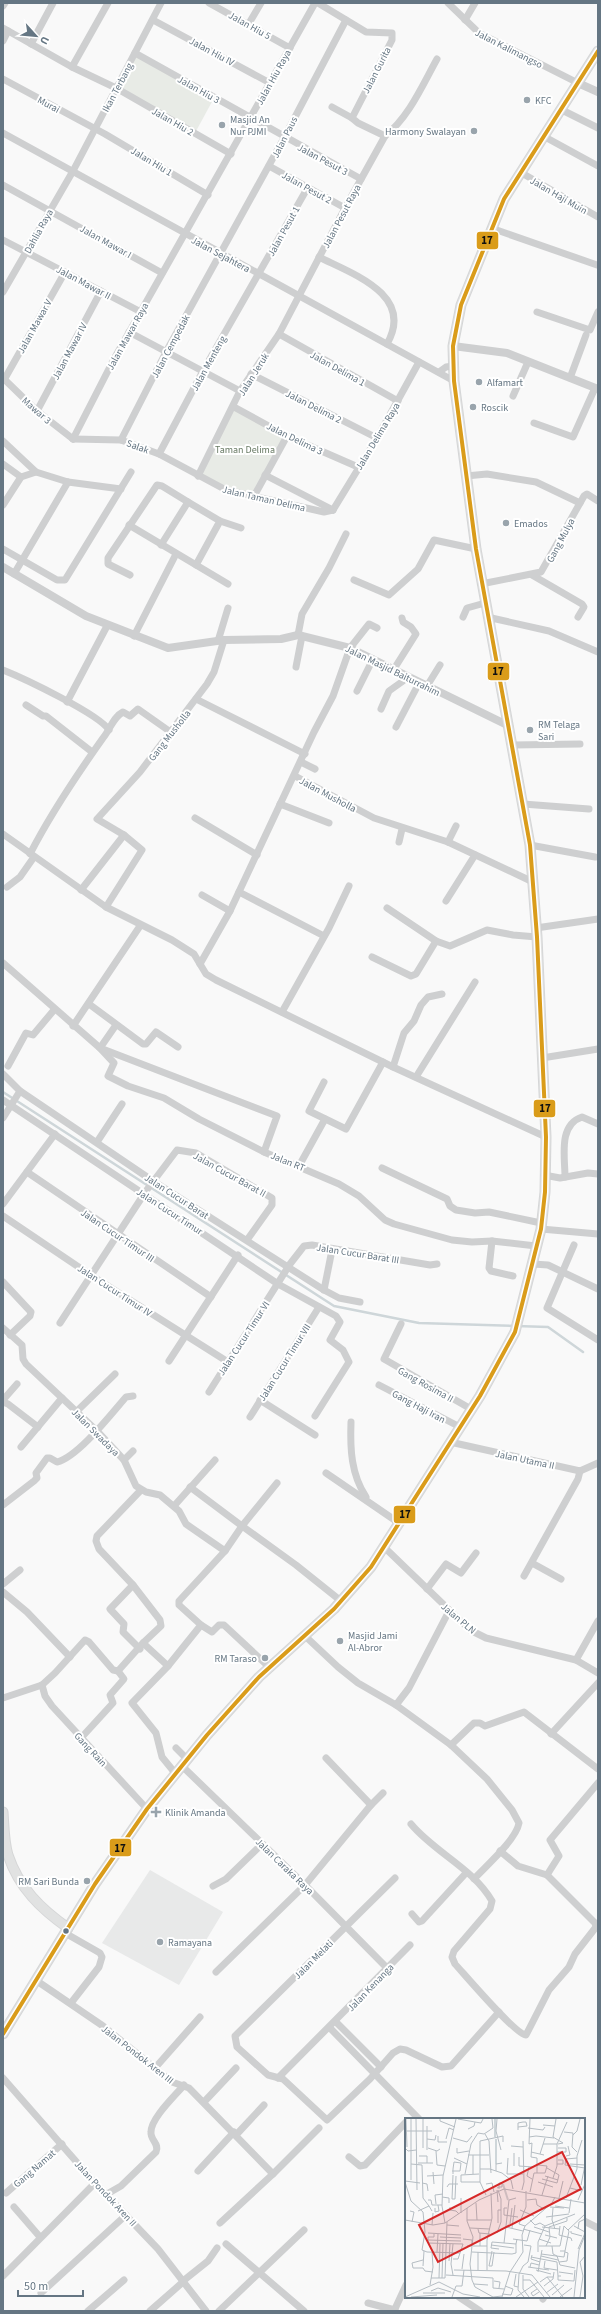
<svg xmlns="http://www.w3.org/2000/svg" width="601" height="2314" font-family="'Source Sans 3',sans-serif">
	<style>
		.built { fill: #e8e9e9 }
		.green { fill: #e8ebe6 }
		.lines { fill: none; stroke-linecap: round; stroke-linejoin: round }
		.stream { stroke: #ced6d9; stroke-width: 2.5 }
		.secondary-casing { stroke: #d5d6d7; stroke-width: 11 }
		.minor { stroke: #cecfd0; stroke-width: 7 }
		.tertiary { stroke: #cecfd0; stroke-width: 8 }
		.secondary { stroke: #e1e2e2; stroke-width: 9 }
		.bus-1-casing { stroke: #fff; stroke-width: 7 }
		.bus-1 { stroke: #da9c1a; stroke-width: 4 }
		.poi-dot { fill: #99a4ac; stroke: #fff; stroke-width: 1.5 }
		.bus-dot { fill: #657683; stroke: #fff; stroke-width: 1.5 }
		.labels { text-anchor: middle; stroke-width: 4; stroke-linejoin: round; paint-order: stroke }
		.street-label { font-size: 10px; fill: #657683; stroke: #fff }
		.poi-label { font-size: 10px; fill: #657683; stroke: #fff; text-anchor: start }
		.park-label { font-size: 10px; fill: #687a64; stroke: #fff }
		.inset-river { fill: none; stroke: #ced6d9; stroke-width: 2 }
		.inset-road { fill: none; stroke: #b5bdc3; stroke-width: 1 }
		.view { fill: #d62828; fill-opacity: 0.15; stroke: #d62828; stroke-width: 2 }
		.inset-edge { fill: none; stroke: #657683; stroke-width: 2 }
		.line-badge { stroke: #fff; stroke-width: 1.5 }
		.pale-badge-label { font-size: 11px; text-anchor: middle; font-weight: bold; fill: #111 }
	</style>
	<rect width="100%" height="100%" fill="#f9f9f9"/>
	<polygon class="built" points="150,1870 223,1912 179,1985 102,1943"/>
	<g class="green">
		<polygon points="135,53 214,98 195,133 116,88"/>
		<polygon points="234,407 287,436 253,498 198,476"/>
	</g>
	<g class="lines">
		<polyline class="stream" points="3,1092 334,1306 419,1323 548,1327 583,1352"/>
		<defs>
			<g id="secondary">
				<path d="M3,1812C4,1826 4,1842 8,1855C19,1888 41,1909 68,1928"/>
				<polyline points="3,2034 95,1884 147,1809 207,1735 259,1677 334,1609 371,1567 480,1396 515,1332 541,1229 545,1192 546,1137 537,937 530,845 476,549 454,381 453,346 461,305 504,199 598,51"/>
			</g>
		</defs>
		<use href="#secondary" class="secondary-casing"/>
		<g class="minor">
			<polyline points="209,3 290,48"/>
			<polyline points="318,3 366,32 392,33 392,40 352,118 358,123 385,136"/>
			<polyline points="448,3 479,33 578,83"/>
			<polyline points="3,6 5,3"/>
			<polyline points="153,20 270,83"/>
			<polyline points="465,20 475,3"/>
			<polyline points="248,25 261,3"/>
			<polyline points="3,28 72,67 116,88 231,154"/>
			<polyline points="3,41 8,31"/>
			<polyline points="31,44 53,3"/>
			<polyline points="135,53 361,179"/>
			<polyline points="72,67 108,3"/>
			<polyline points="3,79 105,134 208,195"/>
			<polyline points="332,107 352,118"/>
			<polyline points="562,110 598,128"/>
			<polyline points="3,133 454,381"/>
			<polyline points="545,137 598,166"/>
			<polyline points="269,166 345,208"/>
			<polyline points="520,172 598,217"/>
			<polyline points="3,185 162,273"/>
			<polyline points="491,228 597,265"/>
			<polyline points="3,240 141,312"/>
			<path d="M319,257C353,274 415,295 387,344"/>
			<polyline points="3,292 73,171 161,3"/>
			<polyline points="537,312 590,330 598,312"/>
			<polyline points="129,332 240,391"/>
			<polyline points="279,334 398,401"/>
			<polyline points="439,372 446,367 453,366"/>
			<polyline points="251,374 377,438"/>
			<polyline points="3,378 37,411 73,439"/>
			<polyline points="570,378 586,335"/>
			<polyline points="4,380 65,272"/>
			<polyline points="513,396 528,362"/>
			<polyline points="234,407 287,436 358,467"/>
			<polyline points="37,411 101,291"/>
			<polyline points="534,423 573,437 595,388"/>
			<polyline points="73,439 114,359 315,3"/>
			<polyline points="73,439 121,440 159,454 226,490 324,512 333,510"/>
			<polyline points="121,440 166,352 284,138 346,20"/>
			<polyline points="3,441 36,472 68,482 121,489"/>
			<polyline points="159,454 203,371 308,187"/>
			<polyline points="3,464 21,477"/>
			<polyline points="265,475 333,510"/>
			<path d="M198,476L240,391L279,334L345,208L385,136C409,117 422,86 437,59"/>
			<polyline points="466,476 487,474 536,482 580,503"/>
			<polyline points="253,498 287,436"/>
			<polyline points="188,502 220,521 196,565"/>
			<polyline points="3,505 21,477 36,472"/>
			<polyline points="333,510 377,438 419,362"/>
			<polyline points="220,521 241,528"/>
			<polyline points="129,525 228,584"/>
			<polyline points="3,549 57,580 65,580 131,472"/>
			<polyline points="14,574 68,482"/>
			<polyline points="130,575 108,564 108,558 157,485 162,486 188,502 161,545"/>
			<polyline points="532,575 582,604 584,607 578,617"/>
			<polyline points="354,580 389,595 418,569 434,540 476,549"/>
			<polyline points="481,584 541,572 584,496 587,494 598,501"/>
			<polyline points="463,617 467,608 485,603"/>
			<polyline points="487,617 549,631 598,652"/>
			<polyline points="298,635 302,614 329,568 346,534"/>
			<polyline points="134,636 176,554"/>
			<polyline points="218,641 228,608"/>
			<polyline points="296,667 302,636"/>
			<polyline points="394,669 416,634 411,627 403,622 402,618"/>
			<path d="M3,670C23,678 99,714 109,730"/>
			<polyline points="427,686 440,665"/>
			<polyline points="357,691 373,659"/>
			<polyline points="196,699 305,754"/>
			<polyline points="67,702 107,626"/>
			<polyline points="26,705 43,716 46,716 92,752"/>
			<polyline points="381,709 389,691 403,681 406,675"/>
			<polyline points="396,727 419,683"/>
			<polyline points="513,745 580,744"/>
			<polyline points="301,762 315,769"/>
			<polyline points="295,776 374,818 448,842 533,882"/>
			<polyline points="280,804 329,823"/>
			<polyline points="523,804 589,809"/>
			<polyline points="195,818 257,855"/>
			<polyline points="3,834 106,907 172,940 194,954 206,974 216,980 393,1067 546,1137"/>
			<polyline points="399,842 402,829"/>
			<polyline points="448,842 456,826"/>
			<polyline points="530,845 595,857"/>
			<path d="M30,854C51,813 76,776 103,738C110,730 113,717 123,712L130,716L138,709L172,733"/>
			<polyline points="7,887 20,877 34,857"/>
			<polyline points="81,890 124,835 97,819 140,772 207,684 214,672 224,640"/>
			<polyline points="239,892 324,936"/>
			<polyline points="202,895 230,911"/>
			<polyline points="446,901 475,855"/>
			<polyline points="106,907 142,850 124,835"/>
			<polyline points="387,908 436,941"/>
			<polyline points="536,928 598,919"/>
			<polyline points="372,957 411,976 416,974 436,941 450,946 487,930 513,935 537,937"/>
			<polyline points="3,963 100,1048 114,1063 108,1076 128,1086 164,1098 199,1119 264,1152 339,1184 359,1196 385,1220 394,1224 452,1240 472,1242 492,1241 536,1246"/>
			<polyline points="200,964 230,911 314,732 333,696 350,648 369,624 377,628"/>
			<polyline points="89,1004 143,1044 146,1044 156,1032 178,1047"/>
			<polyline points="282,1012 329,928 349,886"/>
			<polyline points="116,1025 100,1048 277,1116 264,1152"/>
			<polyline points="73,1026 140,926"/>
			<polyline points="542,1058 598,1049"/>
			<polyline points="8,1066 26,1033 33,1035 54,1010"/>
			<polyline points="393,1067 404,1033 414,1021 421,1005 428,997 442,994"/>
			<polyline points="3,1074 20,1091 153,1181 324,1290 339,1298 360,1302"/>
			<polyline points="416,1077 475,982"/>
			<polyline points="324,1082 309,1111 346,1129 383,1062"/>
			<polyline points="3,1100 278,1284 336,1316 340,1322 330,1340 343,1350 349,1362 315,1416"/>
			<polyline points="3,1118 20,1091"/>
			<polyline points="97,1142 122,1104"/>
			<polyline points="299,1166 325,1119"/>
			<polyline points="382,1168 447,1199 450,1206 456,1210 475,1213 489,1212 541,1223"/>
			<polyline points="27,1172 211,1297"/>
			<polyline points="544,1175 560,1178 588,1173 598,1174"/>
			<path d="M565,1177C565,1157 558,1125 582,1117L598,1124"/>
			<polyline points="3,1204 55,1134"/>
			<polyline points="3,1216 92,1276 228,1362"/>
			<polyline points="541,1229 598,1234"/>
			<polyline points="492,1241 489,1268 491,1271 513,1276"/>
			<polyline points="574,1245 547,1308 598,1340"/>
			<polyline points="533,1264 548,1265 598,1289"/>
			<polyline points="3,1282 31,1312 30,1316 10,1335"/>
			<polyline points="324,1290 332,1250"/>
			<polyline points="60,1323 146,1191 177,1150 196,1153 272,1198 272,1205 247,1240"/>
			<polyline points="401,1324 384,1359 471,1409"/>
			<polyline points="3,1328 22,1345 23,1359 26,1364 97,1431 124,1460 136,1486 146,1492 160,1495 179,1511 186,1524 225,1551 242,1526 296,1565 341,1601"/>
			<polyline points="169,1361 238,1255"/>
			<polyline points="379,1385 460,1427"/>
			<polyline points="209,1392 290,1264 304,1246 312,1245 430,1265 437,1264"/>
			<polyline points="3,1400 17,1384"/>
			<polyline points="260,1400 315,1435"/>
			<polyline points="3,1402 8,1404 38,1427"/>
			<polyline points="76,1412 115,1374"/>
			<polyline points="250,1417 319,1307"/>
			<path d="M351,1422C350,1449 351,1474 366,1497"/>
			<polyline points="450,1442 580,1471 598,1463"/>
			<polyline points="21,1447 62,1398"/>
			<polyline points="124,1460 133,1451"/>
			<polyline points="326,1473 399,1523"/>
			<polyline points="190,1487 242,1526 277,1483"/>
			<polyline points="141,1490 97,1536 96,1541 99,1549 133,1585 160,1620 161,1626 143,1643"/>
			<path d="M3,1505L34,1481L37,1478L36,1473L47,1458H50L57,1462C78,1457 112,1413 126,1397L133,1396"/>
			<polyline points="174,1506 215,1460"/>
			<polyline points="384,1547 470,1630 486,1638 576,1660 598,1673"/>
			<polyline points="532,1563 561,1579"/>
			<polyline points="524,1576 578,1479 580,1471"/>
			<polyline points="3,1584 20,1570"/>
			<polyline points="133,1585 110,1609 124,1624 123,1632 140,1649"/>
			<polyline points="427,1589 446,1564 461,1573 476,1553"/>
			<polyline points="3,1592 27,1612 70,1657"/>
			<polyline points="201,1625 212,1632 219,1625 224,1625 269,1667"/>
			<path d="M304,1635L338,1667L358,1683L396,1705L451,1745L487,1779L512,1810L519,1823C516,1840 486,1866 474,1879"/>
			<polyline points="576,1660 598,1621"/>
			<polyline points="168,1666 132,1703 156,1733 162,1757 175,1773"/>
			<polyline points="42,1685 45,1696 52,1706 147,1809"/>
			<polyline points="3,1698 42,1685 55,1673 85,1640 89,1642 113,1670 118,1671 143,1643 168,1666 201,1625 179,1605 179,1601 225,1551"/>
			<polyline points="396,1705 409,1688 449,1611"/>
			<polyline points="551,1734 598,1683"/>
			<polyline points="81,1738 113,1703 110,1695 124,1679 118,1671"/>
			<polyline points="451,1745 474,1723 480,1723 485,1726 524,1712 598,1769"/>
			<polyline points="176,1748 187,1759"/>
			<polyline points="326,1758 371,1805 383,1793"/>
			<polyline points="182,1766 305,1885 387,1968"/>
			<path d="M411,1824C434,1852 473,1868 492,1901L490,1909L454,1951L452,1957L455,1964C466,1976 515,2034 526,2035L549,1990L569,1967L575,1954L596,1927L595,1923L547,1875L518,1866L500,1851"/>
			<polyline points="547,1875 559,1856 550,1840 598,1783"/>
			<polyline points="395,1878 235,2036 237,2047 268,2075 283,2079 327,2120 370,2079 393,2053 400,2049 406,2050 442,2067 451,2066 499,2012"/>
			<polyline points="213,1886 226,1879 262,1844"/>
			<polyline points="412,1914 419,1922 422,1921 466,1873"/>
			<polyline points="65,1933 100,1953 102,1957 99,1967 71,2003"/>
			<polyline points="216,1972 305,1885 371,1805"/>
			<polyline points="37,1981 103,2026 172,2082 189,2088 273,2174 220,2223"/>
			<polyline points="336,2022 381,2067"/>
			<polyline points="330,2028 419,2119"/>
			<polyline points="155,2068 200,2017"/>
			<polyline points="3,2078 95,2183 158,2249 206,2311"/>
			<polyline points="278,2078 410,1945"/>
			<polyline points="204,2102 236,2068"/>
			<polyline points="236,2135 264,2105"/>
			<polyline points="349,2157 360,2166 365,2165 406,2122"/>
			<polyline points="198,2171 234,2132"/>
			<polyline points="273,2174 319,2128"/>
			<polyline points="6,2193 62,2144"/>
			<path d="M107,2194L121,2186L156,2152C160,2144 150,2140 151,2132C151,2118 175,2096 184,2085"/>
			<polyline points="14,2207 40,2237"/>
			<polyline points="584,2221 598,2228"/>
			<polyline points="226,2244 304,2311"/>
			<polyline points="3,2276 95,2183"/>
			<polyline points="183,2281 208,2261 217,2248"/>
			<polyline points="41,2293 126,2215"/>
			<polyline points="459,2297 480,2311"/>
			<polyline points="543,2299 544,2297"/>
			<polyline points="368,2303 395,2310"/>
			<polyline points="88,2311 124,2280"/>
			<polyline points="150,2311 183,2282"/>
			<polyline points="219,2311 304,2230"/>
			<polyline points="394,2311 406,2285"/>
		</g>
		<g class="tertiary">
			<polyline points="578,83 598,92"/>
			<polyline points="453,346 507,353 598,389"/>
			<polyline points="3,567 86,616 168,648 224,640 281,639 298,635 350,648 509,726"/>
		</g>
		<use href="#secondary" class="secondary"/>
		<defs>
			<polyline id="bus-1" points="3,2034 95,1884 147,1809 207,1735 259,1677 334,1609 371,1567 480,1396 515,1332 541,1229 545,1192 546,1137 537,937 530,845 476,549 454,381 453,346 461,305 504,199 598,51"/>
		</defs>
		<use href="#bus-1" class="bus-1-casing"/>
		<use href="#bus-1" class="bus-1"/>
	</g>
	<g class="poi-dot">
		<circle cx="527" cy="100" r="4"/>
		<circle cx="222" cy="125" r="4"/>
		<circle cx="474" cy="131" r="4"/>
		<circle cx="479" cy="382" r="4"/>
		<circle cx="473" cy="407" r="4"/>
		<circle cx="506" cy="523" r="4"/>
		<circle cx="530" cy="730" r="4"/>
		<circle cx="340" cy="1641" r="4"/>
		<circle cx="265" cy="1658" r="4"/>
		<path d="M154 1806h4v4h4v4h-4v4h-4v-4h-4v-4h4z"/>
		<circle cx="87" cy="1881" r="4"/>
		<circle cx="160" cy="1942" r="4"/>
	</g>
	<circle class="bus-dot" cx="66" cy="1931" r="3.5"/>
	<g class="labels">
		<g class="street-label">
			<text transform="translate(250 25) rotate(29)" y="4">Jalan Hiu 5</text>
			<text transform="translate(509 48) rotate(27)" y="4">Jalan Kalimangso</text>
			<text transform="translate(212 51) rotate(28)" y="4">Jalan Hiu IV</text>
			<text transform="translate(376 70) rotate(-63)" y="4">Jalan Gurita</text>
			<text transform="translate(273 77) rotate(-61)" y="4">Jalan Hiu Raya</text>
			<text transform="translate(117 87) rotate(-62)" y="4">Ikan Terbang</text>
			<text transform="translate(199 89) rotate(29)" y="4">Jalan Hiu 3</text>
			<text transform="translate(49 104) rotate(28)" y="4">Murai</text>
			<text transform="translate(173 121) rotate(30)" y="4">Jalan Hiu 2</text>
			<text transform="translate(284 137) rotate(-63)" y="4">Jalan Paus</text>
			<text transform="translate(323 159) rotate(28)" y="4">Jalan Pesut 3</text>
			<text transform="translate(152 161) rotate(31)" y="4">Jalan Hiu 1</text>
			<text transform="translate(307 187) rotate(29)" y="4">Jalan Pesut 2</text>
			<text transform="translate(559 195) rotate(30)" y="4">Jalan Haji Muin</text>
			<text transform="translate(341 216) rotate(-62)" y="4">Jalan Pesut Raya</text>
			<text transform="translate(38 231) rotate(-61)" y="4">Dahlia Raya</text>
			<text transform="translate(283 231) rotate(-61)" y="4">Jalan Pesut 1</text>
			<text transform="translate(106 241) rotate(29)" y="4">Jalan Mawar I</text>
			<text transform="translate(221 254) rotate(28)" y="4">Jalan Sejahtera</text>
			<text transform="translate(84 282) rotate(28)" y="4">Jalan Mawar II</text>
			<text transform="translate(34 326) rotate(-61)" y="4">Jalan Mawar V</text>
			<text transform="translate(127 336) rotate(-61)" y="4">Jalan Mawar Raya</text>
			<text transform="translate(170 346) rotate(-62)" y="4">Jalan Cempedak</text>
			<text transform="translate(69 351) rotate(-62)" y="4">Jalan Mawar IV</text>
			<text transform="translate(208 363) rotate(-61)" y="4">Jalan Menteng</text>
			<text transform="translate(338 368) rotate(29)" y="4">Jalan Delima 1</text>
			<text transform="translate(253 374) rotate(-58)" y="4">Jalan Jeruk</text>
			<text transform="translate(314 406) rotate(27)" y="4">Jalan Delima 2</text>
			<text transform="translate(37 410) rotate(41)" y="4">Mawar 3</text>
			<text transform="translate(377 436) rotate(-59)" y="4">Jalan Delima Raya</text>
			<text transform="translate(295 438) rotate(26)" y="4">Jalan Delima 3</text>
			<text transform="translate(138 446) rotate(20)" y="4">Salak</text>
			<text transform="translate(264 498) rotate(13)" y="4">Jalan Taman Delima</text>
			<text transform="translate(560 540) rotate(-62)" y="4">Gang Mulya</text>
			<text transform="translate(393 670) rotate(26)" y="4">Jalan Masjid Baiturrahim</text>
			<text transform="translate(169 735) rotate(-52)" y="4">Gang Musholla</text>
			<text transform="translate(328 794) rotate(28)" y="4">Jalan Musholla</text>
			<text transform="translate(288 1161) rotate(22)" y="4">Jalan RT</text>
			<text transform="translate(230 1174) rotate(29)" y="4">Jalan Cucur Barat II</text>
			<text transform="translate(177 1196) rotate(33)" y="4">Jalan Cucur Barat</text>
			<text transform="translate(170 1211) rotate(33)" y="4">Jalan Cucur Timur</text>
			<text transform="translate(118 1235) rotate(34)" y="4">Jalan Cucur Timur III</text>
			<text transform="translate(358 1253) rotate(9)" y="4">Jalan Cucur Barat III</text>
			<text transform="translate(115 1290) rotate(33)" y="4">Jalan Cucur Timur IV</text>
			<text transform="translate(243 1338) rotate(-57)" y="4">Jalan Cucur Timur VI</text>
			<text transform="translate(284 1362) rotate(-58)" y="4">Jalan Cucur Timur VII</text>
			<text transform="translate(426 1384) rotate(29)" y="4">Gang Rosima II</text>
			<text transform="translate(419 1406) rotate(28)" y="4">Gang Haji Iran</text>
			<text transform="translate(96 1432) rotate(45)" y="4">Jalan Swadaya</text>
			<text transform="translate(525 1459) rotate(12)" y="4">Jalan Utama II</text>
			<text transform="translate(459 1618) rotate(40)" y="4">Jalan PLN</text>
			<text transform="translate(91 1749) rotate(47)" y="4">Gang Rain</text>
			<text transform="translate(285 1866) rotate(44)" y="4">Jalan Caraka Raya</text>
			<text transform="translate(313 1959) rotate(-45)" y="4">Jalan Melati</text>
			<text transform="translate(370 1987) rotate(-46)" y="4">Jalan Kenanga</text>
			<text transform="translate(138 2054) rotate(38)" y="4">Jalan Pondok Aren III</text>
			<text transform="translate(34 2168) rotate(-41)" y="4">Gang Namat</text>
			<text transform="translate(106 2193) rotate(47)" y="4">Jalan Pondok Aren II</text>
		</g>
		<g class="poi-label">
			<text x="535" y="104">KFC</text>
			<text x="230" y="123">Masjid An<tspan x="230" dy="12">Nur PJMI</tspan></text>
			<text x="466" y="135" text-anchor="end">Harmony Swalayan</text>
			<text x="487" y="386">Alfamart</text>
			<text x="481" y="411">Roscik</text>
			<text x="514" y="527">Emados</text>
			<text x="538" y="728">RM Telaga<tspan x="538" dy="12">Sari</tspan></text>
			<text x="348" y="1639">Masjid Jami<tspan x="348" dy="12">Al-Abror</tspan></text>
			<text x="257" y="1662" text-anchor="end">RM Taraso</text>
			<text x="165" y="1816">Klinik Amanda</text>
			<text x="79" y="1885" text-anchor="end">RM Sari Bunda</text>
			<text x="168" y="1946">Ramayana</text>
		</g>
		<g class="park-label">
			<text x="245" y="453">Taman Delima</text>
		</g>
	</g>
	<g transform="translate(405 2118)">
		<rect width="180" height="180" fill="#f9f9f9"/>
		<path class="inset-river" d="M90,1V19M91,21V46M98,66L103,82"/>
		<path class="inset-road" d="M1,1L2,29M11,1L12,72M18,1V30M35,1V3L50,9M53,1L70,4M92,1L91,13L96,32M151,1L148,19L158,25L153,26M138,7L150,8M22,8V32M113,9L122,8L121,4H118M123,10L138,12L140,9M63,11L69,8L70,4L76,5L78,1M113,12V5L118,4M1,13H27M159,14L168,15L167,29L172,34M79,16L88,10L87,1M80,16L84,23L86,55M168,17L172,13L175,1M33,18V24H42M124,19L131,18L149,20M48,20L62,24L67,18M22,21L30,22L31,17M41,21L44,10L49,12M75,23V64L81,77M75,23L98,18V24M124,26L127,25L126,39L132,40V55M124,26L125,1M138,26H152M106,28L118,29M0,30L3,33L11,32M23,30L32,33L35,31M52,30V35L64,33M31,33L32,47L40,48M126,34L139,37M152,34H161V30H153M109,35V48M135,36L140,20M63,37H84M68,37V56M14,38H22V45M161,38L165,37L163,28M114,39V48L128,49M49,40L62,46M103,40L102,56H118M172,40L161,41L160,47L180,50M13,45H28M6,46L17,47L18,80L24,88M152,46H158V42H153M165,46L180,47M124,49L122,58L127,61M75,51H85L97,55L106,62L108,71M47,53H55L56,45L49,44L48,51V56M91,53V46L97,45M28,54L29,66M60,56L66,26L73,15L79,16M74,56L56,57V64H75M48,57L47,81H50L51,58M22,58L38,57M140,58L153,62M148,60L152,48V26L162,4M137,61L152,65L154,57L142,50M6,62V1M0,63L15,65M0,64L6,83L18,94L20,114L17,132L22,134L55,135M133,64L148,69M17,65L22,66L23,73M81,66L87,65L89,74M176,67L180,47M42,69L44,66H53M92,70L94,69H97V65H94V71M165,70L177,73M92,72L93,84M117,72L119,64L118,23M125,74L129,55H140L142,48L133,47M137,77L143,58M37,79L44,80V85M56,80V95M154,80L158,63M161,80L172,51V38L177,22M23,82H26L27,87H37M122,82L131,81L132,87L139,91M173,82L180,66M71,85L72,102M31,86L30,77L38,76M150,88L164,90M45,89V92L51,93L54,96M145,89L159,90M30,90V94L34,93L33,87M62,90V103L68,119L65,146L67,162L70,169L88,179L97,178M102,90H99V97L113,99M148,90L147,102L150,111M115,92L129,98M5,93L9,94L7,104M13,93L24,88L27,93M164,95L166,81M141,99L164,96M0,102L28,107L40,105L74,82L99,71L180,85M62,102H86M125,102L130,107L135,105L140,108M40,105L37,88L38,58L51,1M93,105V92H96M105,106L107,90M27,107L28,95M42,107L54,108M120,108L114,106L121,89V73M155,108L154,117L166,120L167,123M169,108L180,114M101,109L118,113M129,109L144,114M137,109L155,111M144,109L162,103V100M65,110L85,111M107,110L110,87M73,111L74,115L85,116M118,111L137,116M173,111L174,104L180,101M163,112L180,96M166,113V115L177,118M23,115L56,117M75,115V128M92,115L96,104V81L93,72M29,116V119H23V125L58,126M140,117L152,120M35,119L56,120M58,121L67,122V128H62M108,121L122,123L125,112M134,121L146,125M23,122L56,123M99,125L104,82L111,80M48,126L46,146L48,157M86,127L109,130M68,128H82M134,128H155L159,108L164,113M141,128L145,119L144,109M147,128L148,136L152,138L155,147L170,150M94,131L86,130L87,124L111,126L112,121M173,131L180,115M160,133L164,113M32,134L33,116M67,134L107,136M73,134V152M133,134V124L140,108L170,96M107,136L111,135V126M136,136L159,139L160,133H155M127,137L126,141L135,144M136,138L153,142M126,139L152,144M48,141H53L58,126M18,142L7,145L8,150H18L20,153L28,154M44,143L45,126M140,143L139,150L152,152M152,144L153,158H156M154,144L162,143L163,135L160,134M18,148L19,133M87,148H84L87,133M87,148L89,134M123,149L144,152M125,149L126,145L134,147M57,151L59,136M49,152L101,153L127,157L145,179M82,152V122L87,100L86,75M131,152L146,156M133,154L137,132M154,154L168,156M111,156L109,168L113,169M41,157L88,160V170L99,171M118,157V171L124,179M153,158V162L169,163L170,152M142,159L158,179M26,160H40L42,104M34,160L35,126M37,160L38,125M118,162H125L139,179M89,163L95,164L94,170M135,164L142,159H148M69,166L83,167M25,167L28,149L27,134M139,168L148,161L149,154M132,171L126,175L128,178L134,174M26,173L33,170L46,174M18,175H40M141,175L153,166M97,176L106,177L108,171L100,168M147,177L159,167M0,179L34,164L58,176L75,179M6,179L32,177M47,179L51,168H57L59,152M97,179L105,154L118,134L117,117L120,108L147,85L150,79M111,179L133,164M119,179L113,172L114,156L118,148L123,144L126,128L119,127M155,179L167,170M169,179L174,132L180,117M175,179L178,158L175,144L180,138"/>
		<path class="view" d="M157,34L176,71L33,144L14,107Z"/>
		<rect width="180" height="180" class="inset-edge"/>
	</g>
	<g class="line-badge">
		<rect x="476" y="231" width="23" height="19" rx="4" fill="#da9c1a"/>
		<rect x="487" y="662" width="23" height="19" rx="4" fill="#da9c1a"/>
		<rect x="533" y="1099" width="23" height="19" rx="4" fill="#da9c1a"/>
		<rect x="393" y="1505" width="23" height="19" rx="4" fill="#da9c1a"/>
		<rect x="109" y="1838" width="23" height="19" rx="4" fill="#da9c1a"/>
	</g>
	<g class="pale-badge-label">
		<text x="487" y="244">17</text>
		<text x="498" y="675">17</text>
		<text x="545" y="1112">17</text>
		<text x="405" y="1518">17</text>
		<text x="120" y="1852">17</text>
	</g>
	<rect width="601" height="2314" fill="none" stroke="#657683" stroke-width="8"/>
	<g transform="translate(36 36) rotate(117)" stroke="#ffffff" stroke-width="3" paint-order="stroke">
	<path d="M0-3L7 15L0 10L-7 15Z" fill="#657683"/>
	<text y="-6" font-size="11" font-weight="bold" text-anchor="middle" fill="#657683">U</text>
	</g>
	<path d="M18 2290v6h65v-6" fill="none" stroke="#657683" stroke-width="2"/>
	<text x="24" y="2290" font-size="12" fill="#657683" stroke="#ffffff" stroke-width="3" paint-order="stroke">50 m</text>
</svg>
